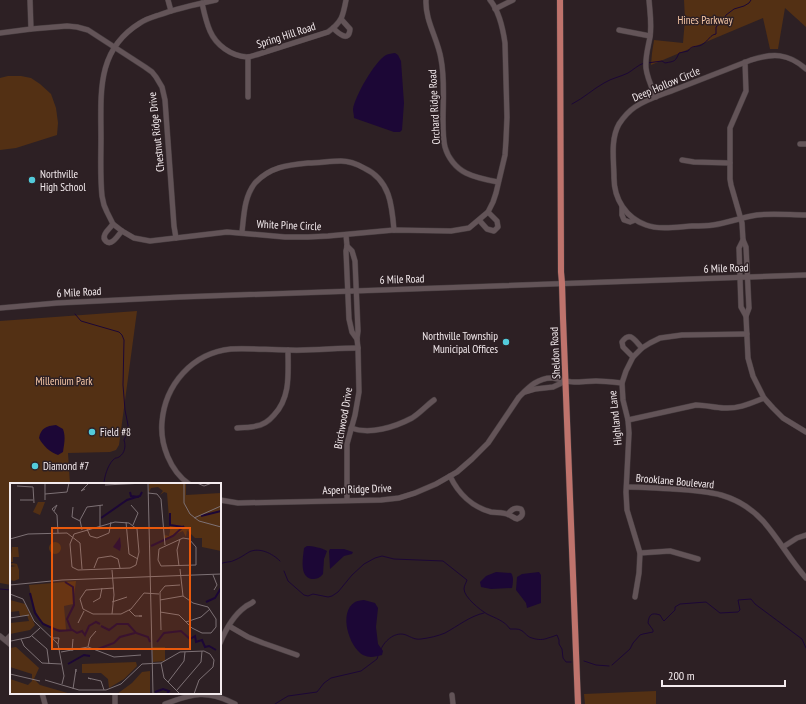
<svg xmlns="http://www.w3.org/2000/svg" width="806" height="704" font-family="'PT Sans Narrow',sans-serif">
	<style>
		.green { fill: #533014 }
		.water { fill: #1c0736 }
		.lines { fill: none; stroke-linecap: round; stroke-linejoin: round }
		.stream { stroke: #1c0736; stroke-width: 1 }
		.minor-casing { stroke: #463c3f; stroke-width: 6 }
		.major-casing { stroke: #463c3f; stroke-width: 7 }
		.minor { stroke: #635458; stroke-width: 5 }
		.major { stroke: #bf736c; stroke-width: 6 }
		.poi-dot { fill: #53cbdb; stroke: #2d2024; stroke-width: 1.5 }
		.labels { text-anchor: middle; stroke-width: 3; stroke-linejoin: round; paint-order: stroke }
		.park-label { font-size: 11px; fill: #f7c8a7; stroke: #2d2024 }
		.street-label { font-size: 11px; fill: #f4ebee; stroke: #2d2024 }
		.poi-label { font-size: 11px; fill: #f4ebee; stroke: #2d2024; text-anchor: start }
		.inset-river { fill: none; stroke: #1c0736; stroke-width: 2 }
		.inset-road { fill: none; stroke: #7d7175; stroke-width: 1 }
		.view { fill: #e8590c; fill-opacity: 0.15; stroke: #e8590c; stroke-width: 2 }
		.inset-edge { fill: none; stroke: #f4ebee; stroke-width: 2 }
	</style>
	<rect width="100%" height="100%" fill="#2d2024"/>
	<g class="green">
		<polygon points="684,0 806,0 806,27 785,8 778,49 770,49 763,18 651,65 652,53 654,40 683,43 685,19"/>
		<polygon points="8,76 21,76 31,78 40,84 51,94 56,108 58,123 57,135 16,148 0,150 0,78"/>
		<polygon points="137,311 119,445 116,450 110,452 68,453 70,484 11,484 11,585 0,583 0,321"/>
		<polygon points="656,691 656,704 585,704 584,694"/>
	</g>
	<g class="water">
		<path d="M395,53L398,55L401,61L404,103L402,130L400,132H394L354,118C354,115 353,112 353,109C355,96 375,61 386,55C388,54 393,53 395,53Z"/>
		<path d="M56,425L63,429C66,437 64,445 63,452L58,455C50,452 43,446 39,438C41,428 46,426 56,425Z"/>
		<path d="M307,546C312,546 323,548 327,551L324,559L323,574C320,578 317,579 312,579C299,577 303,558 304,548Z"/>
		<polygon points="330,549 344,549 353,552 352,554 344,556 330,569 329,551"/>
		<path d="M496,572L511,573C514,577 513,583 512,588L491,589L481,587L480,582L486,576Z"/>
		<polygon points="539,572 541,575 541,603 527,608 526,603 516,590 517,577 522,574"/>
		<path d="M364,600L375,603L378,608L376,627L378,644L383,651L382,655C375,657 369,658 363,655C349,647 338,612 355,602C357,601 361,600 364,600Z"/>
	</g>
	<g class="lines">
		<g class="stream">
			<path d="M647,63L662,61L665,63C675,61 675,62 679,53L688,51C692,44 698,48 703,44C709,40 710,35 716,34V27L723,21L726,15L734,9L744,6L749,3L751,0"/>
			<path d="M572,104C584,98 593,89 604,83C612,78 620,77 628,73C633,70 638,65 644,63"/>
			<path d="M75,314L81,321L119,332L122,335L124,340L123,385L125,410L128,425V432L124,440C126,446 125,453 119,457C115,459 116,457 113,460C108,465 104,477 104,484"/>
			<path d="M220,564C226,561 230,563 235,560C240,558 244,555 249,552C259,547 272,553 280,561"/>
			<path d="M284,571L288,581L304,595L308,596L313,594L328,597L332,596L338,592L352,575L364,564L375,558L382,556L394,559L443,561L467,580C466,583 464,586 464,589C464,597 480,610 487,614C495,618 505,621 510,629C512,629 514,629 516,629C524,629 526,637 532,638C538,640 543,640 548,638C552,637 554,636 557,635L559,640V644L562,649L563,658L566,662H571"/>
			<polyline points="0,589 11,590"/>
			<path d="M381,649C385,640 396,631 406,635C411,637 415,640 421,639C429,638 438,636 445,633C458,626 470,616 484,613"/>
			<polyline points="584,661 596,665 609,666"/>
			<path d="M612,665L630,649L633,643L640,635L643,634L653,632V630L648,623C649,615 651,612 660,615L663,620L664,621L675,610V607L680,604L706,602L720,613L738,612L740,610L738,600L751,599L755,604L802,639L806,648"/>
			<polyline points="275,704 288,696 317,692 324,683 331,678 361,671 377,659 378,656"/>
		</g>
		<defs>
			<g id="minor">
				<polyline points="30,0 31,29"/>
				<polyline points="168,0 171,11"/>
				<path d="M216,0C197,4 178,8 159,15C153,17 146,19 140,23C96,50 101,93 101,138C101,157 100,176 102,196L104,205L107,212L113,224L122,231L134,238L150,241L227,232L285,237H308L328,236L394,230L451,231L469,228L488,212L493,202L496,193L505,155L506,140L507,117L505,43C503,29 499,11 490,0"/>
				<path d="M426,0C425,21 438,39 441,59C445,79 443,100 443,120C443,129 443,139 445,147C448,158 456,168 466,173C476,178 487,180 498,182"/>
				<path d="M649,0C650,13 652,25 650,37C648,48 645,57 646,68C647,78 652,88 656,97"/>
				<path d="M202,3C204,12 206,22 210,31C216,45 231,56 247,57C251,57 255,55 259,54L328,32C342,22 343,16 346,0"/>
				<polyline points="495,9 513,0"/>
				<path d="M333,28C338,33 349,43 350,29L341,19"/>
				<polyline points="619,30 650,36"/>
				<polyline points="0,33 31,29 67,26 77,27 88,30 145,67 152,72 156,77 162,87 165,100 174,226 176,238"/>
				<polyline points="745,62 746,91 730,128 730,179 731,185 742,223 743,240 746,247 749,308 746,316"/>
				<path d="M806,69C788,53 773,53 751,60C725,70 700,80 674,90C661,95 647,99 635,107C629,111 623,118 619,124C610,140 614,161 614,178C614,199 626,218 646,225C660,230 677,227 692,226C699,226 706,226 713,225C728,223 742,217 757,215C773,213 790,215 806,215"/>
				<polyline points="248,97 248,57"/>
				<polyline points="800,144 806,144"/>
				<polyline points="682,160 694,162 730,163"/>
				<polyline points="622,207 622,215 624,220 630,222 635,220"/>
				<polyline points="479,220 487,229 494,231 498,227 497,221 488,212"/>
				<path d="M113,224C111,227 107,230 105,234C102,240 108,245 113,241C116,239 119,234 122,231"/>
				<path d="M242,232C244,215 244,197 255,183C270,167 287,165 308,163C319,163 330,161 341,161C349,161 357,164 364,168C390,180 392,205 394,230"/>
				<polyline points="346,235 347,246 346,251 349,319 352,332 357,339"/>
				<polyline points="743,240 739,248 741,307 746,316 748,358 753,376 764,398 773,408 783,418 806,432"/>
				<polyline points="0,308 57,303 180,297 806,275"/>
				<path d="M633,357L623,347L622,342C630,330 635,341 642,348"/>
				<polyline points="525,392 535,389 553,387 566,381"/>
				<path d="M628,420L696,405C706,405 715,408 724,408C739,409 751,403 764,398"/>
				<path d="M237,428C243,427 250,428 256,426C263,425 269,421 274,415C291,397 288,373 288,350"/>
				<path d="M351,428C370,435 395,427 412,418C420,413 426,406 434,400"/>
				<path d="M450,476C458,493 472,507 491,512C496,513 504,512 509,515C512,516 514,518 517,519C522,517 524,514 521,509C515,507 512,509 508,514"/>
				<path d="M189,484C170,471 160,444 162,422C165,385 192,353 231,349C250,348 269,350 288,350C312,351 335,348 358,348"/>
				<path d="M627,487C642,487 657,488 673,489C709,491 737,493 763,521C779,539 790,560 806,578"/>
				<path d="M220,500L238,503L381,500L399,498L415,493L436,484L457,472L472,459L488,443L519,397C528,388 538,377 553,378C560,379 567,382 574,382C582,382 589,381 596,381C605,381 613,382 622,383"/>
				<polyline points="347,500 347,444 355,415 359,392 358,348 357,339 358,331 355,261 352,251 347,246"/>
				<polyline points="783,547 797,538 806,535"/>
				<polyline points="640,553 670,551 698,559"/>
				<polyline points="635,597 639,573 640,553 627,510 626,492 629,433 628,420 623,400 622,383 626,371 633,357 642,348 650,343 660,338 682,335 747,334"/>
				<polyline points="229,626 248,637 263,643 297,655"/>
				<polyline points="0,636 11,645"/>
				<polyline points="6,640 11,635"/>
				<path d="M220,643C225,631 234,615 245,607C247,605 251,604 253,602"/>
				<polyline points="42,693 45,704"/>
				<polyline points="452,695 453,704"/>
				<polyline points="115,704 115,693"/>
				<path d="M165,704C193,693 208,690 235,704"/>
			</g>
			<polyline id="major" points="560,0 561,272 562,283 563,318 578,704"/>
		</defs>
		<use href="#minor" class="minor-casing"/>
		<use href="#major" class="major-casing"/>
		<use href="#minor" class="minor"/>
		<use href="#major" class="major"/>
	</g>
	<g class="poi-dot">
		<circle cx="32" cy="180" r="4"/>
		<circle cx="506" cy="342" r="4"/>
		<circle cx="92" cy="432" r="4"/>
		<circle cx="35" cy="466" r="4"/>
	</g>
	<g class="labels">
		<g class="park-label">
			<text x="705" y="24">Hines Parkway</text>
			<text x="64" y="385">Millenium Park</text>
		</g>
		<g class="street-label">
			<text transform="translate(286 35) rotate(-18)" y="4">Spring Hill Road</text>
			<text transform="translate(666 84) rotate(-23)" y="4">Deep Hollow Circle</text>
			<text transform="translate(434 107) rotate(-93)" y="4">Orchard Ridge Road</text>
			<text transform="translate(156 132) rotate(-96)" y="4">Chestnut Ridge Drive</text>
			<text transform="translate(289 225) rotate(2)" y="4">White Pine Circle</text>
			<text transform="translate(726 268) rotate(-2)" y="4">6 Mile Road</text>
			<text transform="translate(402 279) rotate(-2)" y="4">6 Mile Road</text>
			<text transform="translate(79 292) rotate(-3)" y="4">6 Mile Road</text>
			<text transform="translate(555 353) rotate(-93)" y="4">Sheldon Road</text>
			<text transform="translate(343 418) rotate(-80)" y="4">Birchwood Drive</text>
			<text transform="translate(615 418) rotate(-96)" y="4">Highland Lane</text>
			<text transform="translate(675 481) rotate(5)" y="4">Brooklane Boulevard</text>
			<text transform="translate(357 489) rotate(-2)" y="4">Aspen Ridge Drive</text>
		</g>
		<g class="poi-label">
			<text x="40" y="178">Northville<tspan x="40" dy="13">High School</tspan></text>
			<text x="498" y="340" text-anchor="end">Northville Township<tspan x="498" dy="13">Municipal Offices</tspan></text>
			<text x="100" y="436">Field #8</text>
			<text x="43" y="470">Diamond #7</text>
		</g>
	</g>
	<g transform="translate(10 483)">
		<rect width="211" height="211" fill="#2d2024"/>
		<path d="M139,0H176V12L211,10V68L192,64V55H185L177,47L176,54L173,48L154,56V52L159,53L160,48L157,10L154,9L150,12L153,8L148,4L141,5L139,9ZM28,19H35L30,32L23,29ZM39 65a6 6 0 1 1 12 0a6 6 0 1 1-12 0ZM2,64H8L9,74H3V79H0ZM2,80L7,81L9,87V96L4,98L0,97V84L6,83L0,82ZM66,98L63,121L54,123L56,147L41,145L31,138L22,121L19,102ZM0,117L15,121L25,142L20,147L0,151V140L19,138L17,132L10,133L9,128L0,129ZM6,164L29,185L24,196L30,202L61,211H0V196L18,202L22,198V191L0,184V165ZM142,164H155V178L143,179ZM126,179L127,183L114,196L99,205L98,196L91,190H72V181ZM140,188V211H107L122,200L132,189Z" fill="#533014"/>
		<path d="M110,54L111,63L110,68L103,64Z" fill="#1c0736"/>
		<path class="inset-river" d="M120,9L121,13L129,14M160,30V42L173,44M191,33L211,28M91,35L117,17L130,13L132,9M141,63L163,53L174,43M55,99L63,104L64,122L57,136L61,146L67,150L72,148L75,152L79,143L86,139L90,141M20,110L25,130L33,141L49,148L62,147M196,119L205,115L211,105M91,143L99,147L107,141H118L126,150L138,154L140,159M147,159L154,150L171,148L180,156L185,153L186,159L192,157L195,164L199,163L206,167M88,166L104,160L110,154L125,150M58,181L74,172L80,173M145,209L153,206L159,208L157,211"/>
		<path class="inset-road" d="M138,0L143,211M174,0V20L180,31L189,38L211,44M187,0L194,3L202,0M95,2L135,0M7,3L23,4L24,20M75,6L71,8L79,0M138,10L147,11L151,16L155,62M35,11L57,9L59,0M10,17H23M35,17V0M90,22V43M121,22L128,30L123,42M63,24L62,34L70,38M44,28L47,22L42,26L47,32L48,50M184,35L211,23M105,39L119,40L127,46L129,69L126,82L120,85L95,86L68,87L62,84L60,61L64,51ZM116,39L119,71L128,76M77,46L80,53L87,55L99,50L101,39M72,47L70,37L77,24L93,22M173,55L179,56L186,64V82L151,83L148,77L149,66ZM0,56L18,51L57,50L70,60L72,86M169,83L167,67L170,56M84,85L88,75L101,73L108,76L110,85M203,92L207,102L204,107M0,102L52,97L211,91M104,105L76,107L70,116L73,126L83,131H111L121,126L134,110L149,111M0,111L13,116L24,138L48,161L54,193L52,201M150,117L173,113M83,119L90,115L92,105M102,119L117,114M119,127L125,133H132H129M150,129L169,132L182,145L192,150H201L206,144V136L198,124L183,120L173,113L170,86M102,131L104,112L102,87M0,135L19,132M176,139L191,134L200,126M68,140L74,128M151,147L150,109L155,103L170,102M22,153L37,166L39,181M43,155H49L48,161M11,156L14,163L32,180L51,181M1,158L20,154L30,145M78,164L80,155L86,148M62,168L63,156M51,169L78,164L104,174L131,172M151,180L170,169L194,168L200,171L204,177L203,184L189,197L184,211M151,180L154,195L170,211M0,191L30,198M81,196L78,195L91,198L94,207M35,197L69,207H96L111,201L132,181L151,180M158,199L174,178L175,169M63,206L66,186V189M167,207L191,179L192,168"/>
		<path class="view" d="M42,45H180V166H42Z"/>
		<rect width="211" height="211" class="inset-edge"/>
	</g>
	<path d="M662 680v6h123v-6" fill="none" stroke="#f4ebee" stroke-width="2"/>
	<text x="668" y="680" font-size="12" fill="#f4ebee" stroke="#2d2024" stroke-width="3" paint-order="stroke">200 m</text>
</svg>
